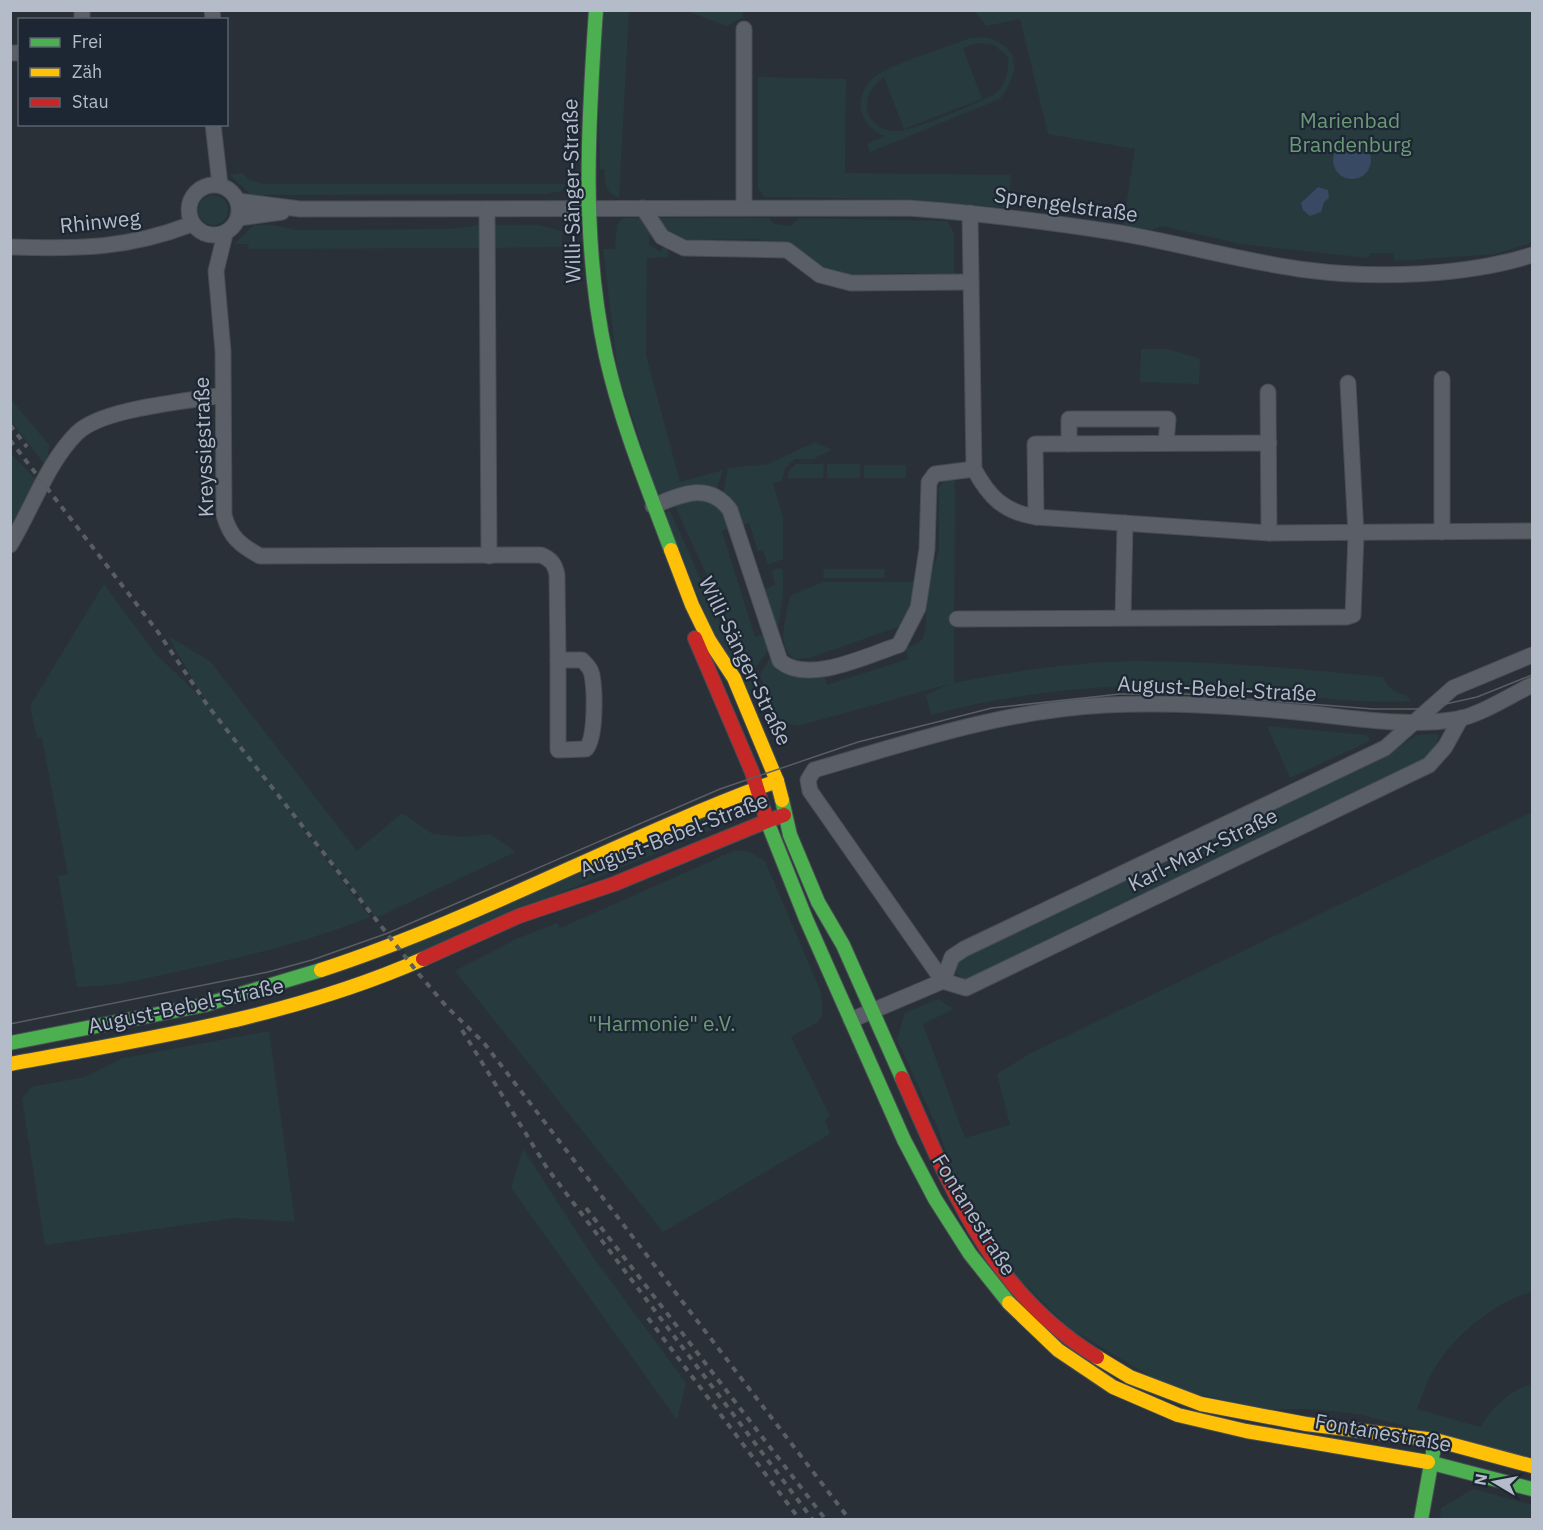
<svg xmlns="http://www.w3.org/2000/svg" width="1543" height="1530" font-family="'IBM Plex Sans',sans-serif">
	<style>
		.green { fill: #273a3e; fill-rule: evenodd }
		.water { fill: #384963 }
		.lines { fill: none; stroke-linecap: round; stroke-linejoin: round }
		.street-casing { stroke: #484c53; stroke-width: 17 }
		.fast-casing { stroke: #484c53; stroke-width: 16 }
		.slow-casing { stroke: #484c53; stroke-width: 16 }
		.jam-casing { stroke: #484c53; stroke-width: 16 }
		.street { stroke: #5a5e66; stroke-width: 15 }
		.fast { stroke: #4caf50; stroke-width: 14 }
		.slow { stroke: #ffc107; stroke-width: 14 }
		.jam { stroke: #c62828; stroke-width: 14 }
		.tram { stroke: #595d64; stroke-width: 1.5 }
		.rail { stroke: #595d64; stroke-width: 4; stroke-dasharray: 6 6; stroke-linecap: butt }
		.labels { text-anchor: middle; stroke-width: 4.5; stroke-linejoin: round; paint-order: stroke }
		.park-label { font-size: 21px; fill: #6b9a76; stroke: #1d2633 }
		.street-label { font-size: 21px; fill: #b4bcc9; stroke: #1d2633 }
	</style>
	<rect width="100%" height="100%" fill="#2a3038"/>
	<g class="green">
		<path d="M603,11H629L619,198C605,192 605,184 604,169H600L598,96Z"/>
		<polygon points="687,11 743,11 743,17 727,26"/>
		<polygon points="975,11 1532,11 1532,243 1495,254 1395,261 1393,253 1371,253 1368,258 1241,244 1162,226 1152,230 1123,225 1135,149 1048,134 1020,19 986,26"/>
		<path d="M985,37C1022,46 1020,73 1000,99L870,152L867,144L885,136C874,132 867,126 862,114C858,104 863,88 871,80C888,64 946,48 970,38ZM977,43L994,45L1008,57C1009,71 1006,84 995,94C977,103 915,130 898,131C884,132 869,124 867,108C866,94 873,85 884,77L904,129L982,99L963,48Z"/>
		<polygon points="758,77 846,79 845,173 1011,175 1008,208 907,199 764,197 758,188"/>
		<polygon points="242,173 250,180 262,184 566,184 561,191 547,194 251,195 230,175"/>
		<circle cx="213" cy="210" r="15"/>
		<polygon points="623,218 642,218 650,231 649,245 661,252 664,245 669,246 668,257 647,258 646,355 680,482 723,470 716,491 663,494 656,491 618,372 603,249 615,249 617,225"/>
		<polygon points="654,218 769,218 774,224 791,226 799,218 947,221 954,233 954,278 921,279 915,273 859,274 853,279 837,277 765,244 760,239 698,240 694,244 678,243"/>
		<polygon points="254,225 273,225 296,230 447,229 482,225 482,248 249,249 248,244 234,244"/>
		<polygon points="493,225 539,225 562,231 562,247 493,248"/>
		<polygon points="1141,349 1168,349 1200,359 1199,384 1140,382"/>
		<polygon points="10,398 49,445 46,466 11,421"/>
		<polygon points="815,442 832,450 813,459 795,459 785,468 782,481 773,483 783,518 783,559 768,565 763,550 758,551 749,523 741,525 723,494 728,468 768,464"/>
		<polygon points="11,454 38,482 11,538"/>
		<polygon points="796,464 824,464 823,478 787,478 789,471"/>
		<rect x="827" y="464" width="33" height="14"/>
		<rect x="864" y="465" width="42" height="13"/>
		<path d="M955,476L954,683C1014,671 1075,662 1136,661C1218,661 1301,669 1383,677C1393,697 1403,690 1412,701C1349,705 1284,693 1221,688C1124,681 1025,690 931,715L926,695L949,684L798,726L777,721L760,675L771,656C785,678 800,682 824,675L827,685L908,659L906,649L922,640L925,632L929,580L939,551V487L948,477Z"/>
		<polygon points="697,497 722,507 730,528 722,531 755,637 765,634 769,649 754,670 750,670 675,506"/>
		<polygon points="669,509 740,666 753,684 754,699 722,654 664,516"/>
		<polygon points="778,568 783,570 783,595 777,635 762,590 775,585 772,570"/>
		<polygon points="824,569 884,569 885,578 823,578"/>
		<path d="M823,582H914L912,612L904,625L809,658L794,659C775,645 787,616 790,596Z"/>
		<path d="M104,584L154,652L206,703L168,636L210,661L357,851L402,813L433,834L462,837L490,834L516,852L376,918L257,769L370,917C310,941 252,955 189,969C152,977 116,987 77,987L58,876L68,874L42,738H37L30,706Z"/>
		<polygon points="1267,726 1367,735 1370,741 1290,778"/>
		<polygon points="1438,734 1438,746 1423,761 966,980 956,973 958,960 964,955 1398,748 1416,735"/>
		<polygon points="720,809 726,824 408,957 401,946"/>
		<path d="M1532,812V1292C1493,1302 1446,1341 1429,1379C1424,1388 1421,1399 1417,1409L1480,1427C1493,1407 1509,1390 1532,1384V1458L1357,1414L1312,1409H1260L1168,1387L1069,1328L1005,1265L951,1168L939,1131L897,1040L905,1013L938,999L953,1009L923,1024L965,1138L1010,1125L997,1074L1029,1054Z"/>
		<path d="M736,850L750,852L765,861L821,992C826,1027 818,1020 791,1037L830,1116L825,1120L830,1134L663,1232L455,971L516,939L557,923L560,928Z"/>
		<polygon points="269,1031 295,1222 233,1218 45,1245 22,1099 31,1087 85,1077 123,1058"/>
		<polygon points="523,1149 593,1257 686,1383 677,1420 511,1188"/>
		<polygon points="1473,1489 1532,1505 1532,1519 1440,1519 1441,1508"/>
	</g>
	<g class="water">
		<circle cx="1352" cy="160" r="19"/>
		<polygon points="1318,187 1328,190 1329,198 1324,202 1321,212 1310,216 1303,210 1301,203"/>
	</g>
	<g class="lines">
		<defs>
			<g id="street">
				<polyline points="82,10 82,20"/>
				<polyline points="212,10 213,20"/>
				<polyline points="744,29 744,208"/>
				<polyline points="10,53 20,53"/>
				<polyline points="213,124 220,185"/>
				<circle cx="214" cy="210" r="25"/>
				<path d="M238,201L300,209L908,208C979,213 1050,222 1120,233C1183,244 1244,262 1307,270C1376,279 1466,276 1532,255"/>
				<polyline points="643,208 662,237 684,248 787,250 820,275 851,283 971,282"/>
				<polyline points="487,209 489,556"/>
				<path d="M970,213L974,469C989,497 1004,512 1036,517L1269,533L1532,531"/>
				<polyline points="239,218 282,212"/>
				<path d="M225,234L216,271L223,351L224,515C230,537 240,545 260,556L541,555C551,559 555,564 557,575L558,660"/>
				<path d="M10,247C79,249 127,249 192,224"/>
				<polyline points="1442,379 1442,532"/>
				<polyline points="1268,392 1269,533"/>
				<polyline points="1069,444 1069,419 1168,419 1166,443"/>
				<path d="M653,506C680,495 709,481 730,510L780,661C808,685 868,655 899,645L918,608L927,549L929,482L935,474L974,469"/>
				<polyline points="1036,517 1035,444 1269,443"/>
				<path d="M10,545C32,509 47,463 77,433C103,408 185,402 223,395"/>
				<polyline points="1123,617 1125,523"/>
				<polyline points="957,619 1347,617 1353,615 1356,534 1348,383"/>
				<path d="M558,660H582C586,664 591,668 592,675C595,691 596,738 586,749L558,750Z"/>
				<path d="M943,981L810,791L808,780L814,770C910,742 1005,710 1106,705C1168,702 1233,706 1296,712C1350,717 1404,728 1458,719C1480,715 1511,695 1532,685"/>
				<polyline points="943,981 952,957 964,949 1385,748 1453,688 1532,655"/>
				<polyline points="851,1020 943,981 966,988 1429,765 1445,747 1461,718"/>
			</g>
			<g id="fast">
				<path d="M596,10C588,125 581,242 606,356C621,423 647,486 671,550"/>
				<polyline points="782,800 790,835 818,902 843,945 902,1078"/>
				<polyline points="767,821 806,919 904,1140 935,1199 970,1254 1009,1303"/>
				<polyline points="10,1043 204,1005 321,970"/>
				<polyline points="1428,1462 1532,1489"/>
				<polyline points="1421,1520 1434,1447"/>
			</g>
			<g id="slow">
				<polyline points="671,550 692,605 709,640 734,678 777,781"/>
				<path d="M321,970C478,919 623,837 777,781L782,800"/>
				<path d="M10,1064C150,1038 292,1017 423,959"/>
				<polyline points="1009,1303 1058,1350 1113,1387 1178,1415 1246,1431 1428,1462"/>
				<polyline points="1097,1357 1130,1377 1201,1404 1306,1424 1435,1440 1532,1466"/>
			</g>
			<g id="jam">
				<polyline points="695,638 752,772 767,821 784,815"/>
				<polyline points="423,959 519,916 614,884 767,821"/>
				<path d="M902,1078C950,1186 990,1292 1097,1357"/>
			</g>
		</defs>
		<use href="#street" class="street-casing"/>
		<use href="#fast" class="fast-casing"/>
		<use href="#slow" class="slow-casing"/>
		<use href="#jam" class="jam-casing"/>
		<use href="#street" class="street"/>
		<use href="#fast" class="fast"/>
		<use href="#slow" class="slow"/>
		<use href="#jam" class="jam"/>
		<polyline class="tram" points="10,1024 268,972 312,960 388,933 720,789 858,742 992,708 1120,694 1186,694 1373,709 1423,709 1477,697 1532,675"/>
		<g class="rail">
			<polyline points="10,425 27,447"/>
			<polyline points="10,440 158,632 208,706 418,973 446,1006 484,1043 850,1520"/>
			<polyline points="462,1030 547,1168 813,1520"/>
			<polyline points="586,1208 826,1520"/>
			<polyline points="648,1318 800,1520"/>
		</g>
	</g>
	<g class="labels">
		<g class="park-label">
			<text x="1350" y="128">Marienbad<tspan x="1350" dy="24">Brandenburg</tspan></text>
			<text x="662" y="1031">"Harmonie" e.V.</text>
		</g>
		<g class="street-label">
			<text transform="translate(572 191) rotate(-91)" y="7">Willi-Sänger-Straße</text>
			<text transform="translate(1066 205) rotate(8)" y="7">Sprengelstraße</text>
			<text transform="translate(100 222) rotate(-6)" y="7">Rhinweg</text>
			<text transform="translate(204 447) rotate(-92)" y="7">Kreyssigstraße</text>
			<text transform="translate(745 661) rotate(64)" y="7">Willi-Sänger-Straße</text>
			<text transform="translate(1217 689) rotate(3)" y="7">August-Bebel-Straße</text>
			<text transform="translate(674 835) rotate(-21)" y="7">August-Bebel-Straße</text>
			<text transform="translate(1203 850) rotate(-26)" y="7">Karl-Marx-Straße</text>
			<text transform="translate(186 1006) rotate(-12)" y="7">August-Bebel-Straße</text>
			<text transform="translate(974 1215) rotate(58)" y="7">Fontanestraße</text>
			<text transform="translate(1383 1433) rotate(10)" y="7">Fontanestraße</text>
		</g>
	</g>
	<rect width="1543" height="1530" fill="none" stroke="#b4bcc9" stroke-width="24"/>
	<rect x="18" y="18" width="210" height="108" fill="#1d2633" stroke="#59626f" stroke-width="1.5"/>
	<rect x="30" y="38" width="30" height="9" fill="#4caf50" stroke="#59626f" stroke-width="1.5"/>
	<text x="72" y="48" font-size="18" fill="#b4bcc9">Frei</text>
	<rect x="30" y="68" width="30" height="9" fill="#ffc107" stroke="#59626f" stroke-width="1.5"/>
	<text x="72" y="78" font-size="18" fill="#b4bcc9">Zäh</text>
	<rect x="30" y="98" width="30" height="9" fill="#c62828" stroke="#59626f" stroke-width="1.5"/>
	<text x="72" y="108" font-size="18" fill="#b4bcc9">Stau</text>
	<g transform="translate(1495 1482) rotate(280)" stroke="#1d2633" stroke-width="4.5" paint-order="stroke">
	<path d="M0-4.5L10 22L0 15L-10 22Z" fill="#b4bcc9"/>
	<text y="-9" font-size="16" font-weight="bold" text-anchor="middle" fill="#b4bcc9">N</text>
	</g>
</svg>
